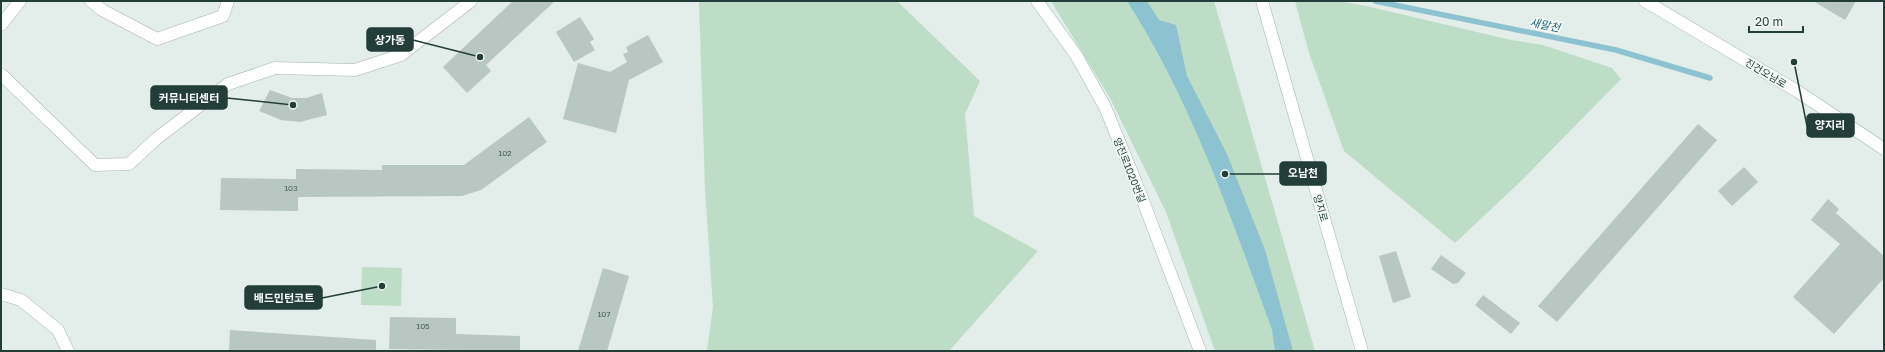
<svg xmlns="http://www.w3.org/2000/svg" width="1885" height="352" font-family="'Golos Text','Noto Sans KR',sans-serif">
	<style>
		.green { fill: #bdddc7 }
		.water { fill: #8dc2d0 }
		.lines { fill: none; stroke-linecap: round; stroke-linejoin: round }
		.stream { stroke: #8dc2d0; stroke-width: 5.5 }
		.building { fill: #b8c7c2 }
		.street-casing { stroke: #a6b5b0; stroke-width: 13 }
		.secondary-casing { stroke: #a2b8b1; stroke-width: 13 }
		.street { stroke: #fff; stroke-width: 12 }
		.secondary { stroke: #fff; stroke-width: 12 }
		.labels { text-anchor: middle; stroke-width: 3.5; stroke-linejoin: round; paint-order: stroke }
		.number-label { font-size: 8px; fill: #48605a }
		.street-label { font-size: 10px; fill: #233e38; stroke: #f4f9f7 }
		.water-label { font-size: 11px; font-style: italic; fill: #1e6578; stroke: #f4f9f7 }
		.leader { fill: none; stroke: #233e38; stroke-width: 1.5 }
		.callout-dot { fill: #233e38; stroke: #f4f9f7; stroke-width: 1.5 }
		.callout { fill: #233e38; stroke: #233e38; stroke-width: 1.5 }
		.callout-label { font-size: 11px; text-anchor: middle; font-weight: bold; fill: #fff }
	</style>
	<rect width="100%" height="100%" fill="#e3ede9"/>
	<g class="green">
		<polygon points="699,1 897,1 980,81 965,114 974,216 1038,251 949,351 707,351 713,307 705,188"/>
		<polygon points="1051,1 1214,1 1315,351 1215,351 1166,212 1110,98"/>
		<polygon points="1295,1 1338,1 1366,6 1511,40 1543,45 1612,68 1621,79 1518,184 1455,243 1344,151 1309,53"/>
		<polygon points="362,267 402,268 401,306 361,305"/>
	</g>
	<path class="water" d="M1127,1H1147L1159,20L1176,25L1187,76L1227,154L1265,250L1293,351H1275L1272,330C1231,217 1192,102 1127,1Z"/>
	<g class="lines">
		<polyline class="stream" points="1375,1 1616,50 1710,78"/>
	</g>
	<g class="building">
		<polygon points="513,1 555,1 486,65 491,71 467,93 443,67"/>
		<polygon points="1813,1 1856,1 1845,20"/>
		<polygon points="580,17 594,39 590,42 595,50 574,62 556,32"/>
		<polygon points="648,35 663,62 629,80 616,133 563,119 578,63 610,72 627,62 623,54 628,52 626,47"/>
		<polygon points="270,90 292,98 306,98 322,93 327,115 300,122 281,120 259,111"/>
		<polygon points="529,117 547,142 481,190 462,196 298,197 298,211 220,210 221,178 296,179 296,169 382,170 382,165 464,165"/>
		<polygon points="1698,124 1717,140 1557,322 1538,306"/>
		<polygon points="1744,167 1758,182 1732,206 1718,191"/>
		<polygon points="1828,199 1839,209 1836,213 1884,256 1884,278 1834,334 1793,297 1840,244 1811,220"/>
		<polygon points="1396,251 1411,297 1393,303 1379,256"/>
		<polygon points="1441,255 1466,273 1458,283 1453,284 1431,269"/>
		<polygon points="603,268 629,276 607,351 578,351"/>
		<polygon points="1483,295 1520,323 1511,334 1475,305"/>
		<polygon points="390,317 456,318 456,334 520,336 520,351 389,349"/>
		<polygon points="230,330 376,340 376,351 229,351"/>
	</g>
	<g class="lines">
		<defs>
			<g id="street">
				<polyline points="91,1 102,10 157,39 223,16 228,1"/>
				<polyline points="1037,1 1076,55 1105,107 1137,185 1200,351"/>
				<polyline points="1,25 20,1"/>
				<polyline points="1,74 95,165 129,164 156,139 228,84 275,68 355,70 401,55 471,1"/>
				<polyline points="1,294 21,300 58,330 68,351"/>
			</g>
			<g id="secondary">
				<polyline points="1262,1 1362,351"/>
				<polyline points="1645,1 1797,91 1884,149"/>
			</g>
		</defs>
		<use href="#street" class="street-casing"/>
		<use href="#secondary" class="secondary-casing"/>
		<use href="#street" class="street"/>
		<use href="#secondary" class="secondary"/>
	</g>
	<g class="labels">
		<g class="number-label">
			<text x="505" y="156">102</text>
			<text x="291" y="191">103</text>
			<text x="604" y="317">107</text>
			<text x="423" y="329">105</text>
		</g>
		<g class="street-label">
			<text transform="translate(1766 73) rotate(31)" y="4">진건오남로</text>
			<text transform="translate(1130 170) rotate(68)" y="4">양진로1020번길</text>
			<text transform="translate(1321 208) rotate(74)" y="4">양지로</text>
		</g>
		<g class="water-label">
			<text transform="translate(1545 25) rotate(11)" y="4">새말천</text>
		</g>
	</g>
	<path class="leader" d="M480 57L413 40M293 105L227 98M1794 62L1807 126M1225 174L1280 174M382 286L322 298"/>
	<g class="callout-dot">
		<circle cx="480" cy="57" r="4"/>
		<circle cx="293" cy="105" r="4"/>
		<circle cx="1794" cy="62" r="4"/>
		<circle cx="1225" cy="174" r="4"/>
		<circle cx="382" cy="286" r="4"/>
	</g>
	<g class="callout">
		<rect x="367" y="28" width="46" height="23" rx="4"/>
		<rect x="151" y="86" width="76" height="23" rx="4"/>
		<rect x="1807" y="114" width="47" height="23" rx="4"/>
		<rect x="1280" y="162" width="46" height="23" rx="4"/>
		<rect x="245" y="286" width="77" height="23" rx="4"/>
	</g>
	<g class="callout-label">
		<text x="390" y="44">상가동</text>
		<text x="189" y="102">커뮤니티센터</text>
		<text x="1830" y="129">양지리</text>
		<text x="1303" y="177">오남천</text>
		<text x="284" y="302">배드민턴코트</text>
	</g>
	<rect width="1885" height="352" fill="none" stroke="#233e38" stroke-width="4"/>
	<path d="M1749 26v6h54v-6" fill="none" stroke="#233e38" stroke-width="2"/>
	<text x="1755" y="26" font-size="12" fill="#233e38" stroke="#f4f9f7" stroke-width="3" paint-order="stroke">20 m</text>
</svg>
